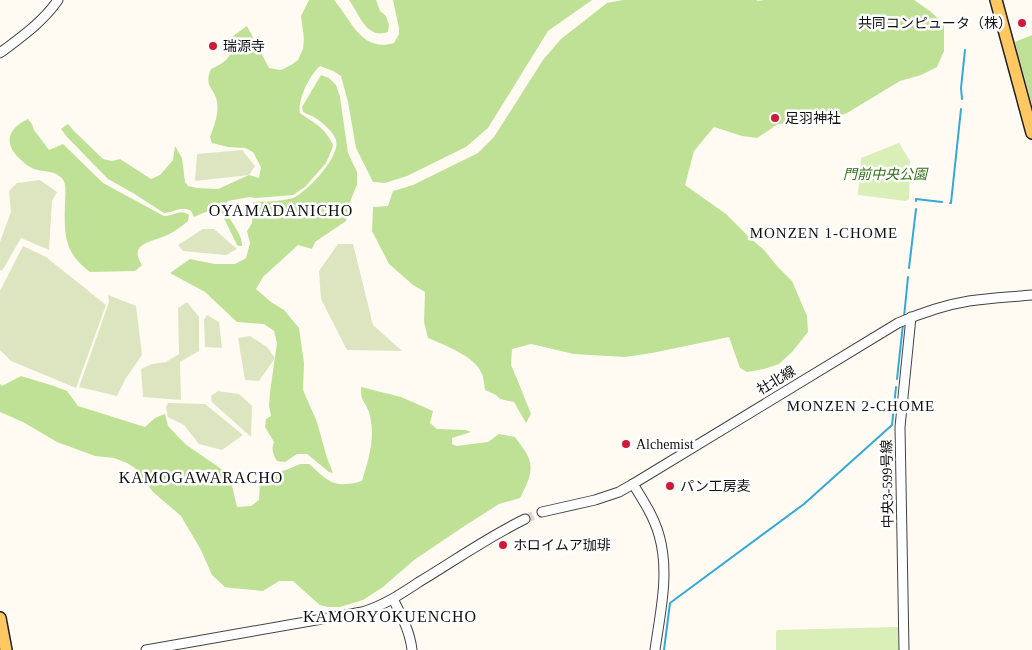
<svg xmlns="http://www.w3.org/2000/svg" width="1032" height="650" font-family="'Times New Roman','Noto Sans JP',serif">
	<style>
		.green { fill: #daeeb8 }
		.forest { fill: #bfe195 }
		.cemetery { fill: #dde5c0 }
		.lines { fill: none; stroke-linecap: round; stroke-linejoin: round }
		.stream { stroke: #32a9da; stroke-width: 2 }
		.tertiary-tunnel { stroke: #dbd8d1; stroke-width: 9; stroke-dasharray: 9 4.5; stroke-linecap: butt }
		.tertiary-casing { stroke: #434343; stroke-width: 11 }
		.primary-casing { stroke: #212121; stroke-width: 14 }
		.tertiary { stroke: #fff; stroke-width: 9 }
		.primary { stroke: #ffc863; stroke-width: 11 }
		.poi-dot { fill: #cf1936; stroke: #fff; stroke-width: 2 }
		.labels { text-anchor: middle; stroke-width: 5; stroke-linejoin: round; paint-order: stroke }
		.poi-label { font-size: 14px; fill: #101010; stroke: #fff; text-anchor: start }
		.park-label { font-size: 14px; font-style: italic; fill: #346f19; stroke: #fff }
		.street-label { font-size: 14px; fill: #101010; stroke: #fff }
		.neighbourhood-label { font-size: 15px; letter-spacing: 1px; fill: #101010; stroke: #fff }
		.quarter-label { font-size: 16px; letter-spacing: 1px; fill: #101010; stroke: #fff }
	</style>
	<rect width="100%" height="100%" fill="#fffbf3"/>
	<g class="green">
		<polygon points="899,143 910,161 909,199 906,201 858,195 861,158"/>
		<polygon points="898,627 899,650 776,650 776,632 777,630"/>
	</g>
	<g class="forest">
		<path d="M309,0H334C351,19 361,53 394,43L399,34V28L393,0H592L548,31L488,128L466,147L407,176L385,183L373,182L356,148L348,102L341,76L333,71L320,66C310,74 297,101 300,113C315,124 324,126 333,145L332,149L326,163L305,187L293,195L256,198L249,197L228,201C220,215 243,230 242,246H239L237,245L221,212L215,208L194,217L191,211C181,205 174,213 164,213L133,193L108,179L67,137L61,129L68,124L73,130L103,159L112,161L120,159L151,179L160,175L173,160L175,146L182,158L185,182L188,186L197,188L218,189L249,175L259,178L261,167L253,152L245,148L228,147L212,143L210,137C214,126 219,114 217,102C215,87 203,88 211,69C230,60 231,57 233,36L247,26L269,68L281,70L291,65L298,60L303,49L304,39L301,16Z"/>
		<path d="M349,0H376L380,11L386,16L389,25L388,32C366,40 359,13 349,0Z"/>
		<path d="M623,0H756L758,1L764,0H914L930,11L944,24V51L937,67L921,75L900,81L847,113L829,120L778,124L757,138L742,136L714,127L694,151L685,185L726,214L749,237L764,250L777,266L792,281L807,316L808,332L792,352L779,364L764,369L747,372L740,368L729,337L652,353L625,357L574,354L531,344L512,349L511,365L517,379L531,414L526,423L514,402L500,399L496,395L485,390C484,384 484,379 482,374C475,356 444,345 428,338L424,322L425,292L413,285L389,264L372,231L373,207L388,206L393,191L413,185L478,153L494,137L543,60L561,39L607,3Z"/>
		<polygon points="1032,35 1032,105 1015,42"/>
		<path d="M321,75L329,78L336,85L340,97L348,153L357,172V185L351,199L346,221L315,242L312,249L298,245L263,277L256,289L271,302L284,310L299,328L304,363L303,390L317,422L327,458L333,473L329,472L307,454H297L285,462L277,461C273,455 271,449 274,442L265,427L266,419L271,416L269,406L270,392L277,343L274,331L264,324L237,322L205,292L170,273L190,259L215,264H235L246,258L250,243L247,231L252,223L253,202C261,202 288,201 295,197C308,191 341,156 336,140C333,131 321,121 312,116C310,115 307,114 305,113C302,111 303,110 302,107Z"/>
		<path d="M28,119L32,124L34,130L49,150L63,144L103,183L164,216C173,216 181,208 189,215L188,221C182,226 173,233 165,236C151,242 128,244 142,265L135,271L90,272C64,253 64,234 65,204C65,198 66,191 65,185C65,182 62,177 59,176C52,170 42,172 34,169C29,167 25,164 21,160C3,144 7,129 28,119Z"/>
		<path d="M21,376L54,386L67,391L78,406L145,427L155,418L165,414L168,426L185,444L220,468L230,477L237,507L251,506L259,500L260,481L273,473L286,470L300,464H309C329,482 334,489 362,481C369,458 376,437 369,412C365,401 360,400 361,387L401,397L433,411L430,423L437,429L466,430L471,432L452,438V444L456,446L488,442L499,434L515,437C520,444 526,451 529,459C534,472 526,486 520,498L499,504L463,527L414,560L383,587L363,600L340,607H328L320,605L313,599L293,581H279L263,591L232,588L225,587L212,575L201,550L181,516L153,492L135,468L127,463L114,458L95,456L57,442L23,422L0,412V384L2,386Z"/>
	</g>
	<g class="cemetery">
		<polygon points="242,150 255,166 249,175 195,181 197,154"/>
		<polygon points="40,180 57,192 52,201 49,250 21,238 2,271 0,270 0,242 11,212 9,191 17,183"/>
		<polygon points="203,229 214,229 237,249 226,255 183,251 178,245"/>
		<polygon points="338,244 353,244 373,325 402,351 347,350 321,299 319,271"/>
		<polygon points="23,246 46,257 106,305 76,388 11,361 0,350 0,291"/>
		<polygon points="108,295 136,306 142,355 126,378 117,396 79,387 109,302"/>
		<polygon points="187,302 199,317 199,351 180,362 181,400 143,397 141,369 152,364 166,362 179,354 178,308"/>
		<polygon points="207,315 219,322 222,348 205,347 204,320"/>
		<polygon points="250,336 267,347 275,358 259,381 245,380 238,338"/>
		<polygon points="218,391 239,394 252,406 251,437 212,402 211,396"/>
		<polygon points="168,403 205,404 243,435 222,450 199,444 184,425 168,417 166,407"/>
	</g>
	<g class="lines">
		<g class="stream">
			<polyline points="962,99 961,88 965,50"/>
			<polyline points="916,201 916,199 942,202"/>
			<polyline points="950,203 951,203 961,109"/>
			<polyline points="909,268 916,209"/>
			<polyline points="904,317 908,277"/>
			<polyline points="897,379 903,324"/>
			<polyline points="664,650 670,603 804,504 892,425 896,387"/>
		</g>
		<polyline class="tertiary-tunnel" points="525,519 542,512"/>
		<defs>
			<g id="tertiary">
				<path d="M0,53C21,37 43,22 58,0"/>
				<path d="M633,484C643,500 654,517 659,535C670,573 660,613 655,650"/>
				<path d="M542,512L595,500L619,492L633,484L898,323C921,313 944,305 969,301C990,298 1011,297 1032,295"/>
				<path d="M393,599C401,615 410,631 412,650"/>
				<path d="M146,650L362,612C383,606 401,594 419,582C454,561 488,537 525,519"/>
				<polyline points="904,650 900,427 911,317"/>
			</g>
			<g id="primary">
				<polyline points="996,0 1032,133"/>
				<polyline points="0,618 6,650"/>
			</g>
		</defs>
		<use href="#tertiary" class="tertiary-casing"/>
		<use href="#primary" class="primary-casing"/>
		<use href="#tertiary" class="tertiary"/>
		<use href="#primary" class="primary"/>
	</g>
	<g class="poi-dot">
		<circle cx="1022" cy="23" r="5"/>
		<circle cx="213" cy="46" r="5"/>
		<circle cx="775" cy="118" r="5"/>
		<circle cx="626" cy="444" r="5"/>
		<circle cx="670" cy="486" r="5"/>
		<circle cx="503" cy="545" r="5"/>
	</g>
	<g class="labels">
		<g class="poi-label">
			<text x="1012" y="28" text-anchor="end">共同コンピュータ（株）</text>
			<text x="223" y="51">瑞源寺</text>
			<text x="785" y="123">足羽神社</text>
			<text x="636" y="449">Alchemist</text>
			<text x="680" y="491">パン工房麦</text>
			<text x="513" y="550">ホロイムア珈琲</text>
		</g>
		<g class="park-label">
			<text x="885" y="179">門前中央公園</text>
		</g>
		<g class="street-label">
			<text transform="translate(776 380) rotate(-31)" y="5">社北線</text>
			<text transform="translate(887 484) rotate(-91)" y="5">中央3-599号線</text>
		</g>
		<g class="neighbourhood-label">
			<text x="824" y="238">MONZEN 1-CHOME</text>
			<text x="861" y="411">MONZEN 2-CHOME</text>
		</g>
		<g class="quarter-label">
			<text x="281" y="216">OYAMADANICHO</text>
			<text x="201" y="483">KAMOGAWARACHO</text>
			<text x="390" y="622">KAMORYOKUENCHO</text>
		</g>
	</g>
</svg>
